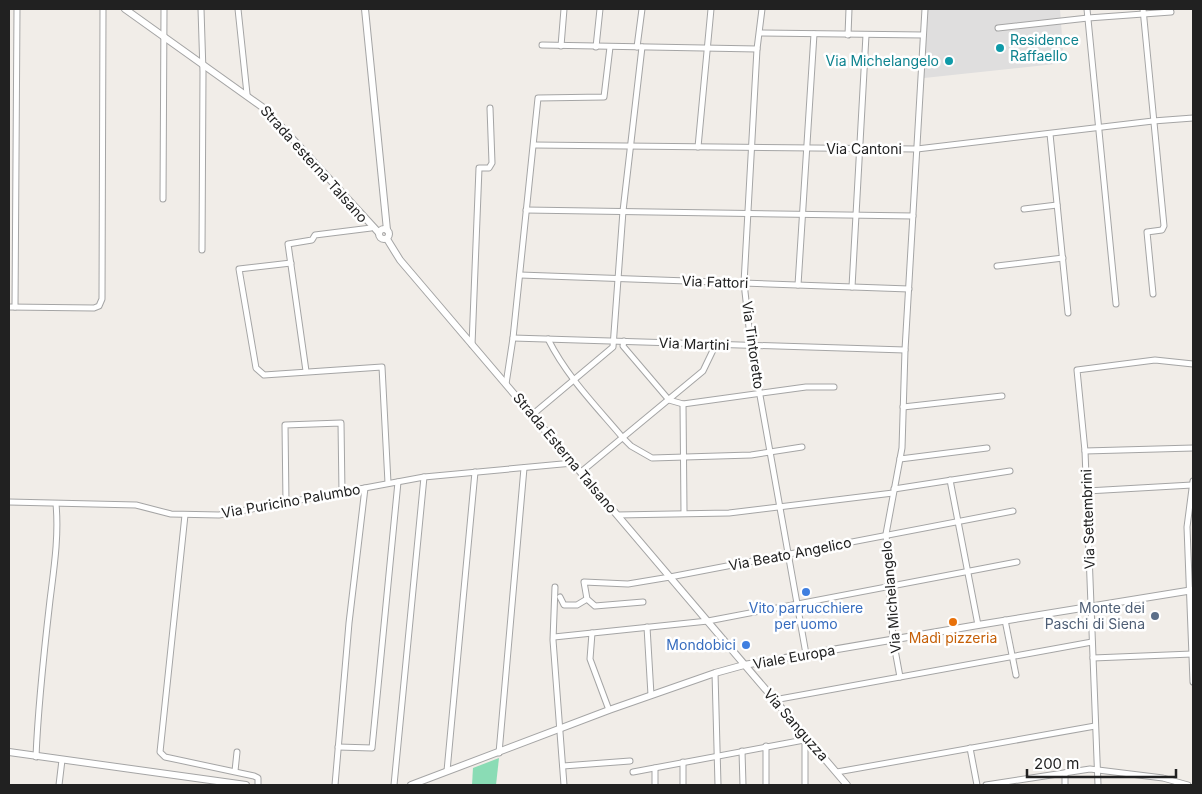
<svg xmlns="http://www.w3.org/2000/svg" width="1202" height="794" font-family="Inter,sans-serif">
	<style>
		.residential { fill: #dfdede }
		.pitch { fill: #8adcb5 }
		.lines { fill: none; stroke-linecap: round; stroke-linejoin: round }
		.minor-casing { stroke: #a5a5a5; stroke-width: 7 }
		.tertiary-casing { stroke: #a5a5a5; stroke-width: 8 }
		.minor { stroke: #fff; stroke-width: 5 }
		.tertiary { stroke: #fff; stroke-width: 6 }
		.culture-dot { fill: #0f9aa8; stroke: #fff; stroke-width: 2 }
		.shop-dot { fill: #3f7fe0; stroke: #fff; stroke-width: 2 }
		.service-dot { fill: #5c6f8a; stroke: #fff; stroke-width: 2 }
		.food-dot { fill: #e8710a; stroke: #fff; stroke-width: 2 }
		.labels { text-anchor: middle; stroke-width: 5; stroke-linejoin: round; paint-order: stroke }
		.culture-label { font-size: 14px; fill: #0d838f; stroke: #fff; text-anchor: start }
		.street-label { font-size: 14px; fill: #212121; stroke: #fff }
		.shop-label { font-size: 14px; fill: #366cbe; stroke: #fff }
		.service-label { font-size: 14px; fill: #4e5e75; stroke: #fff; text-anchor: end }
		.food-label { font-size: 14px; fill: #c56008; stroke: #fff }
	</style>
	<rect width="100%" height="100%" fill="#f1ede8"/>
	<polygon class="residential" points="927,9 1060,9 1064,63 924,78"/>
	<polygon class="pitch" points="499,758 496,785 472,785 473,768"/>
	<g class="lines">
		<defs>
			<g id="minor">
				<polyline points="201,9 203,72 202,250"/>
				<polyline points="238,9 247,94"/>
				<polyline points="762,9 757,49 744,283 751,345 806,654"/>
				<polyline points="1087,9 1116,304"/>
				<polyline points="1143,9 1164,226 1162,230 1147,232 1153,294"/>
				<polyline points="998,28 1088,18 1171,12"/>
				<polyline points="760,33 923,35"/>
				<polyline points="848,35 849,9"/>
				<polyline points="542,45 757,49"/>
				<polyline points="561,46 564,9"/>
				<polyline points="596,47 600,9"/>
				<polyline points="637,47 642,9"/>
				<polyline points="1050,134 1068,313"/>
				<polyline points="534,145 917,149 1153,121 1193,118"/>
				<polyline points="698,147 711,9"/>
				<polyline points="163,199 164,9"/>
				<polyline points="1024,209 1057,205"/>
				<polyline points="526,210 913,216"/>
				<polyline points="291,263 239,269 256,368 264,375 382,367 388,483"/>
				<polyline points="997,266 1063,258"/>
				<polyline points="520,275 909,289"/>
				<polyline points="798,285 814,34"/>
				<polyline points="852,287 866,35"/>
				<polyline points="9,307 94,308 99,306 102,299 103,9"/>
				<polyline points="15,307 17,9"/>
				<polyline points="513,338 905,350"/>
				<path d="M548,339C567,377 596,406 623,438L631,446L652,458L751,455L802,447"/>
				<polyline points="624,341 623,346 669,400 683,404 806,387 834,387"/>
				<polyline points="472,345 479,168 489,168 492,163 490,108"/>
				<polyline points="306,371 288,244 312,240 315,235 371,228"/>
				<polyline points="506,384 513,338 538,98 604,97 610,47"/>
				<polyline points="683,404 684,512"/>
				<polyline points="903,407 1002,396"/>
				<polyline points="532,415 613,347 623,211 642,47"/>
				<polyline points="1085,451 1193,448"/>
				<polyline points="900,459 987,448"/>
				<polyline points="581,472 703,371 716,344"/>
				<polyline points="950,480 978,625"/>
				<polyline points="1193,481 1187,527 1193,682"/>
				<polyline points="894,489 1010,471"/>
				<polyline points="1087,491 1192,485"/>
				<polyline points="9,502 136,505 171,514 219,515 424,477 573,463"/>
				<polyline points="286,503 285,425 341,423 342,493"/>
				<polyline points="185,515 160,752 165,757 254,776 258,778 258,785"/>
				<polyline points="617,515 729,513 893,493"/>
				<polyline points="555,587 553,640 564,785"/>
				<polyline points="560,597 564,605 577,605 587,599"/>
				<polyline points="643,602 595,606 587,599 584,582 628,584 670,577 1013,511"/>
				<polyline points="1005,620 1016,675"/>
				<polyline points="647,627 651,695"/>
				<polyline points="592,633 590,659 609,710"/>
				<polyline points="554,637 708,621 1017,562"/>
				<polyline points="1093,658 1192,654"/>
				<polyline points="715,673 718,785"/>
				<polyline points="900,677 893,639 886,534 902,448 905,350 925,9"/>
				<polyline points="774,700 1092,642"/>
				<polyline points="766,746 766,785"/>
				<polyline points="338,747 372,748 398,482"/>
				<polyline points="970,748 977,785"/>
				<polyline points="742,751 743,785"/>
				<polyline points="499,753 524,468"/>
				<path d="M36,757C38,704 44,652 50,600C54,568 59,536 56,504"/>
				<polyline points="683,762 683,785"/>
				<polyline points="563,766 630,761"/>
				<polyline points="655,768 655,785"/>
				<polyline points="235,771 237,752"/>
				<polyline points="447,771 475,472"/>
				<polyline points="633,772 804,740"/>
				<polyline points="837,772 1095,726"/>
				<polyline points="1065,773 1065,785"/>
				<polyline points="59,785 62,760"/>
				<polyline points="335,785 349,623 365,488"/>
				<polyline points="394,785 424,477"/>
				<polyline points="805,785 805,737"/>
				<polyline points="986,785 1090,769 1163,778 1188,785"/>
				<polyline points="1098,785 1085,451 1077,370 1155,360 1193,364"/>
			</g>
			<g id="tertiary">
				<polyline points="125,9 265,109 379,233"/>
				<polyline points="365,9 387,230"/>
				<circle cx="384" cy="234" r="5"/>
				<polyline points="387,239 400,260 847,785"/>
				<polyline points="9,752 246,785"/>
				<polyline points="411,785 609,710 715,673 744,665 978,625 1193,590"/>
			</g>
		</defs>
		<use href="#minor" class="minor-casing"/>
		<use href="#tertiary" class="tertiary-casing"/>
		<use href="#minor" class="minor"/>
		<use href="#tertiary" class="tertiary"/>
	</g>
	<g class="culture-dot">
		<circle cx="1000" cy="48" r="5"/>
		<circle cx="949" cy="61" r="5"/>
	</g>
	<g class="shop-dot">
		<circle cx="806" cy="592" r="5"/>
		<circle cx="746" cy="645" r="5"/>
	</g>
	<circle class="service-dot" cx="1155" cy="616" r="5"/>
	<circle class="food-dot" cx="953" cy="622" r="5"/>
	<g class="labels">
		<g class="culture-label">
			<text x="1010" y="45">Residence<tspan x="1010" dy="16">Raffaello</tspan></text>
			<text x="939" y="66" text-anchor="end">Via Michelangelo</text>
		</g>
		<g class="street-label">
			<text x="864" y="154">Via Cantoni</text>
			<text transform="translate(314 164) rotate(48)" y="5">Strada esterna Talsano</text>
			<text transform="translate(715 282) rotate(2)" y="5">Via Fattori</text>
			<text transform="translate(694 344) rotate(2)" y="5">Via Martini</text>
			<text transform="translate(753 345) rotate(82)" y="5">Via Tintoretto</text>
			<text transform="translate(565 453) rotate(50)" y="5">Strada Esterna Talsano</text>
			<text transform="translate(291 501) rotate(-10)" y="5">Via Puricino Palumbo</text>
			<text transform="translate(1088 519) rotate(-92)" y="5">Via Settembrini</text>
			<text transform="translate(790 554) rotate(-11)" y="5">Via Beato Angelico</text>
			<text transform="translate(891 597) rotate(-95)" y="5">Via Michelangelo</text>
			<text transform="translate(794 657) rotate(-10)" y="5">Viale Europa</text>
			<text transform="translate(796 725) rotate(49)" y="5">Via Sanguzza</text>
		</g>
		<g class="shop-label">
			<text x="806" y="613">Vito parrucchiere<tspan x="806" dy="16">per uomo</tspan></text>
			<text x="736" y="650" text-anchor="end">Mondobici</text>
		</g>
		<g class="service-label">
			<text x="1145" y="613">Monte dei<tspan x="1145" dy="16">Paschi di Siena</tspan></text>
		</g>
		<g class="food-label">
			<text x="953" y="643">Madì pizzeria</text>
		</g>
	</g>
	<rect width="1202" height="794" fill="none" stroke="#212121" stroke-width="20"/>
	<path d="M1027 769v8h149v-8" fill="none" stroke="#212121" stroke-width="2.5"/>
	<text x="1034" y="769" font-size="15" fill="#212121" stroke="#ffffff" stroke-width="4" paint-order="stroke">200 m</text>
</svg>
